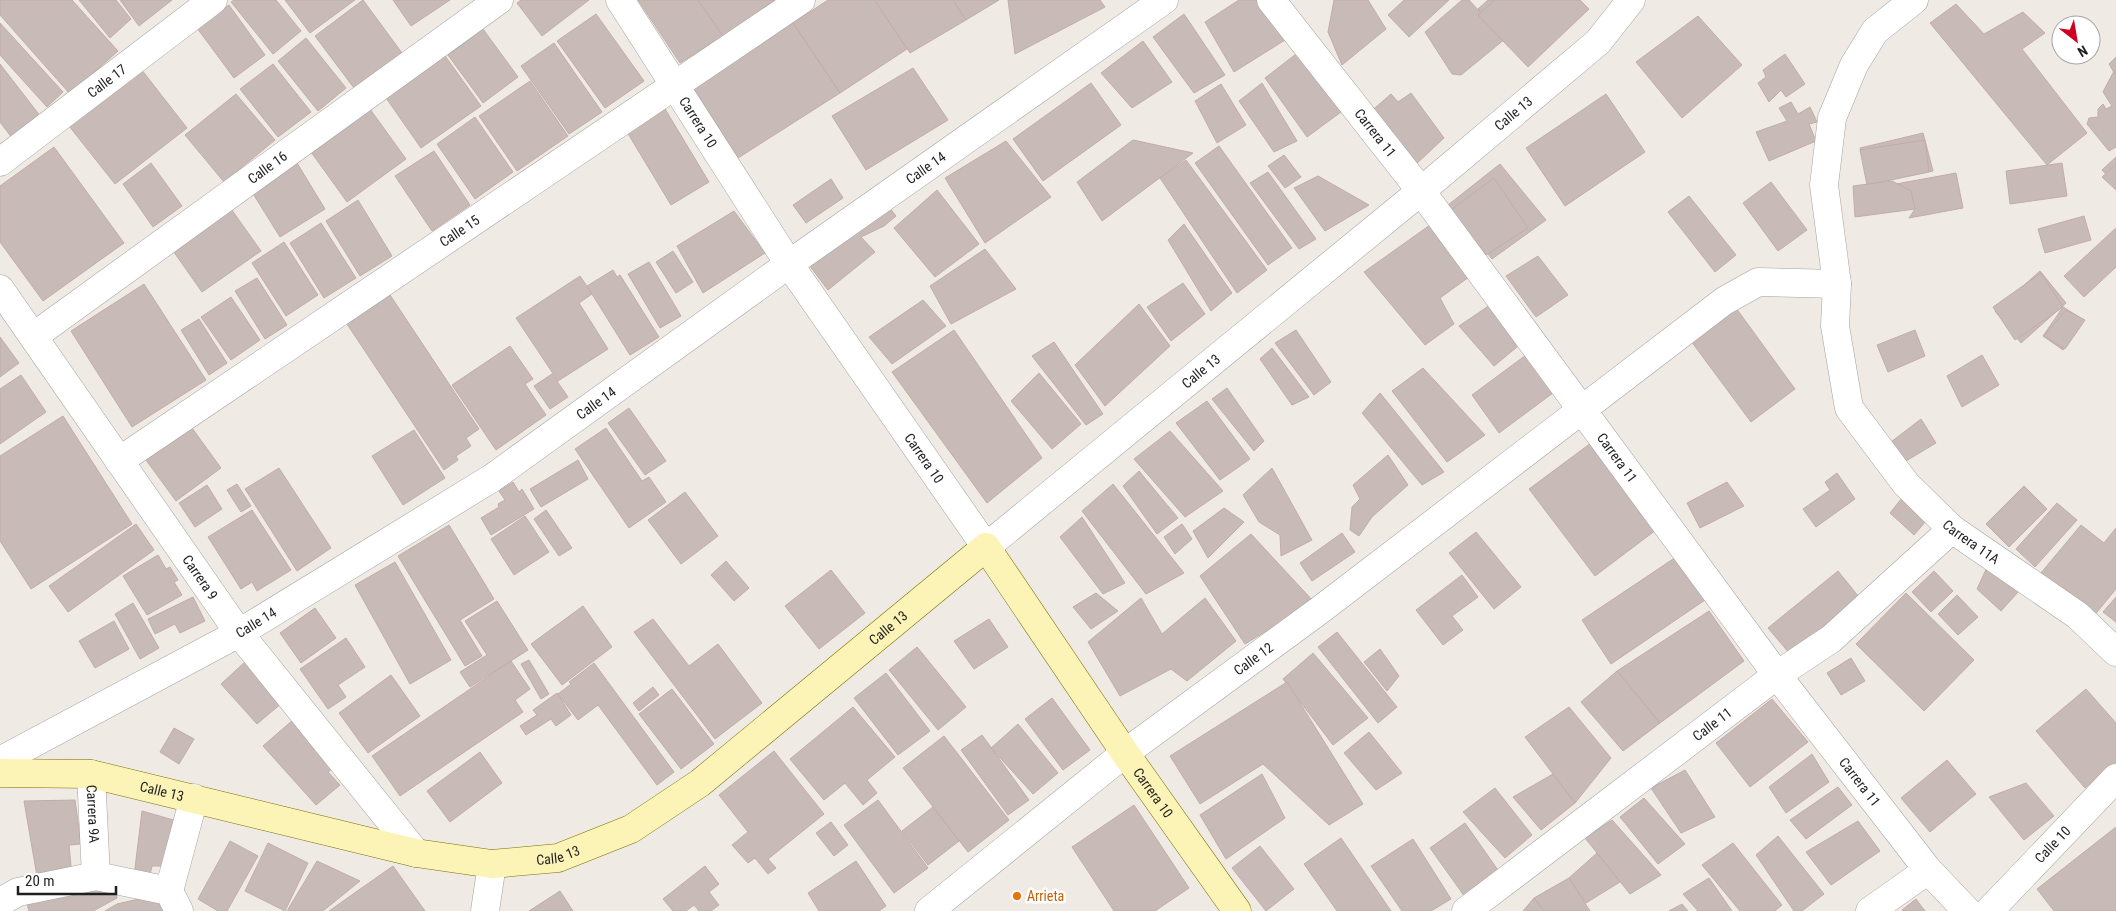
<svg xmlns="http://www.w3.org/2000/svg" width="2116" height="911" font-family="'Roboto Condensed',sans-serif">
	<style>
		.building { fill: #c8bbb7; stroke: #c2ada6 }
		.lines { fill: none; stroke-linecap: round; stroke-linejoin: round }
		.minor-casing { stroke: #a3a3a3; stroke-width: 29 }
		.secondary-casing { stroke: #7a7201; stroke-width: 29 }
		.minor { stroke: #fff; stroke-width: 28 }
		.secondary { stroke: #fcf3b6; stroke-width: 28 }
		.food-dot { fill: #e8710a; stroke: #fff; stroke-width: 2 }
		.labels { text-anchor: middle; stroke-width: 5; stroke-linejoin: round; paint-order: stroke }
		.street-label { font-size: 14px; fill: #1f1f1f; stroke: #fff }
		.food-label { font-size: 14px; fill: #c56008; stroke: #fff; text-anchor: start }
	</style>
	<rect width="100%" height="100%" fill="#f0eae4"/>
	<g class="building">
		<polygon points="0,0 72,0 118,51 70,94 0,15"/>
		<polygon points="79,0 116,0 131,19 110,38"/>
		<polygon points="120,0 172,0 139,26"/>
		<polygon points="234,0 276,0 301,31 273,54 231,2"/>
		<polygon points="285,0 355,0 310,33"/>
		<polygon points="363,0 402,53 354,88 315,36"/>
		<polygon points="393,0 450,0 411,26"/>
		<polygon points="521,0 589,0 542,36 517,3"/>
		<polygon points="638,0 698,0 723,36 680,63"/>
		<polygon points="698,0 775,0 723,36"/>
		<polygon points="828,0 874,0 907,49 840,93 793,23"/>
		<polygon points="875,0 953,0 966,20 910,53"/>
		<polygon points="953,0 999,0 966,20"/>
		<polygon points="1008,0 1100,0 1105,7 1015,54"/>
		<polygon points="1239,0 1264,0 1285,40 1234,72 1205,22"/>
		<polygon points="1334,0 1368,0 1386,29 1342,65 1328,32"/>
		<polygon points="1404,0 1449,0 1409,37 1388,15"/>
		<polygon points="1462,0 1469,0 1505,39 1461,75 1452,74 1425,32"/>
		<polygon points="1488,0 1577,0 1585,8 1524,62 1478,9"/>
		<polygon points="1495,0 1580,0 1589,9 1528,67 1478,15"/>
		<polygon points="1956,4 1984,34 2023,12 2045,33 2022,49 2087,133 2047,165 1930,23"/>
		<polygon points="229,5 265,55 234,78 197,28"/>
		<polygon points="596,14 644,81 605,108 557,41"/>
		<polygon points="1184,14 1225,75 1194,93 1153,37"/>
		<polygon points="1698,16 1742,65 1682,118 1636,62"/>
		<polygon points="0,23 63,92 47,107 0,55"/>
		<polygon points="793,23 840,93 738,158 694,89"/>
		<polygon points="483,29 518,77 483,103 448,55"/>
		<polygon points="306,38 346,88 318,111 278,61"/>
		<polygon points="1143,41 1172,82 1132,108 1101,73"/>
		<polygon points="554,43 602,112 569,134 521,66"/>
		<polygon points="443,53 481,106 421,148 384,95"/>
		<polygon points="1296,54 1341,112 1307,137 1265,78"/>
		<polygon points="1785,54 1805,84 1786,97 1781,90 1769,102 1758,83 1766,77 1763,70"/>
		<polygon points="2116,57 2116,76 2109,64"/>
		<polygon points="0,64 41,117 12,138 0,122"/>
		<polygon points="273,64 311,112 278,137 240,89"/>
		<polygon points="913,68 948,120 866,170 832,116"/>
		<polygon points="141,69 187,128 115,184 69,126"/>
		<polygon points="2114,71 2116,76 2116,147 2109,151 2087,124 2089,118 2098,117 2098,109 2103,104 2106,109 2112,106 2103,92"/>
		<polygon points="530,81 568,136 517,171 479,116"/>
		<polygon points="1091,83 1121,125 1043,181 1013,139"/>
		<polygon points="1262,83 1297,141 1274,152 1239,101"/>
		<polygon points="1221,84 1246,125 1217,143 1195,101"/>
		<polygon points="1411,93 1444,138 1414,166 1368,114 1391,94 1398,102"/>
		<polygon points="236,94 275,140 224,182 185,135"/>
		<polygon points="1606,94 1645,152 1565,206 1526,148"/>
		<polygon points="1791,102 1798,114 1810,107 1817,122 1809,124 1816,141 1769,161 1756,132 1787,121 1779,108"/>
		<polygon points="662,104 709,182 671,205 624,127"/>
		<polygon points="370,109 406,159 347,202 311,152"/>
		<polygon points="475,117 513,172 475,199 437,144"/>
		<polygon points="1923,133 1933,171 1870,183 1860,148"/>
		<polygon points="1133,140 1193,153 1102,221 1077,182"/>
		<polygon points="1925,140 1929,172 1867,185 1860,150"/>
		<polygon points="1006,141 1051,197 985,243 945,178"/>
		<polygon points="1219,146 1292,248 1268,265 1195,163"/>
		<polygon points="54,147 124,243 43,301 0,242 0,186"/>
		<polygon points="434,151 470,205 432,231 395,176"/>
		<polygon points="1284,155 1301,177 1285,188 1268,166"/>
		<polygon points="2116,157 2116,185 2102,170"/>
		<polygon points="1186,160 1267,270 1237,293 1160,178"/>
		<polygon points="151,163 182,206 153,227 123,184"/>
		<polygon points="297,163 325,209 280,237 252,192"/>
		<polygon points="2062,163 2067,196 2010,204 2006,171"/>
		<polygon points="1500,164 1546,220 1492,259 1448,205"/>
		<polygon points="2116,164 2116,190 2102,177"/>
		<polygon points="1268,172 1316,239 1299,249 1250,183"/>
		<polygon points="1956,173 1963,208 1909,218 1915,209 1911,191 1896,184"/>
		<polygon points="1318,176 1369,205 1325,231 1294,188"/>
		<polygon points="1494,178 1528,228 1486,255 1451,210"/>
		<polygon points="831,179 843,198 806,223 793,205"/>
		<polygon points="1892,181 1911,191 1915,209 1855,217 1853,186"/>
		<polygon points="1771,182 1807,230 1778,251 1743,203"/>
		<polygon points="937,190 979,244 935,277 894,228"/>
		<polygon points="1689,196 1736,255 1715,272 1668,212"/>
		<polygon points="358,200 392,256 360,276 326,221"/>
		<polygon points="229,206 261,251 202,292 171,248"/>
		<polygon points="889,207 896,216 884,226 861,237 875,252 828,290 806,261"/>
		<polygon points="734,211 765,253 703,293 677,246"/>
		<polygon points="2084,216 2091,240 2045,253 2038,229"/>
		<polygon points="321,223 356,278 324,298 290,243"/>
		<polygon points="1184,224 1232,293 1211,311 1168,240"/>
		<polygon points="1430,225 1469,277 1440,298 1454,324 1425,345 1364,272"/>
		<polygon points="2116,228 2116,267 2084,297 2064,276"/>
		<polygon points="284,242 318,295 286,316 252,263"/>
		<polygon points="985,249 1016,289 951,324 930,286"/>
		<polygon points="673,251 693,282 676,293 656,262"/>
		<polygon points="1538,256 1568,295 1536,317 1506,276"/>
		<polygon points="649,262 681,316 660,328 628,274"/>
		<polygon points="613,270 617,277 620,275 659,337 630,355 587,286"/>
		<polygon points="2040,271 2066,303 2021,343 1995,311"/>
		<polygon points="2041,273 2063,307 2015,340 1993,307"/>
		<polygon points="580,276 592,294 579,303 608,349 558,381 516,318"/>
		<polygon points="257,278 287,325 265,339 235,291"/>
		<polygon points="1183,283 1205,314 1171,341 1147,307"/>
		<polygon points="144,284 206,380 132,427 71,331"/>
		<polygon points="390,295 479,429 466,438 471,446 456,456 458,460 444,470 347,324"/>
		<polygon points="231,297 260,340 231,360 201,317"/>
		<polygon points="923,300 946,326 892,364 869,337"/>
		<polygon points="1139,304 1170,346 1105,406 1075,365"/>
		<polygon points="1490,305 1517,347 1494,366 1459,326"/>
		<polygon points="2063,307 2084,320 2063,350 2043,336"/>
		<polygon points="1736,308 1795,389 1751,422 1691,341"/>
		<polygon points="2066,310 2085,320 2065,349 2044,336"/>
		<polygon points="199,319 227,363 209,375 181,330"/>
		<polygon points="954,330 1042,458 987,503 892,372"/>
		<polygon points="1296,330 1331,382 1314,395 1275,343"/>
		<polygon points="1915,330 1925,356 1888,372 1877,345"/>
		<polygon points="0,337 19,363 0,377"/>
		<polygon points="1054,342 1103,414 1086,425 1032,356"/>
		<polygon points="510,346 533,379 525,384 546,415 496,450 452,385"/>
		<polygon points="1272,348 1309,397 1292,405 1260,359"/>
		<polygon points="1526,355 1553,393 1499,433 1472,395"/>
		<polygon points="1982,355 1999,385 1962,407 1947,376"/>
		<polygon points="1423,368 1485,435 1447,462 1392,391"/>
		<polygon points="1039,373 1081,424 1052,449 1011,401"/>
		<polygon points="552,374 568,397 550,409 534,386"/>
		<polygon points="21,375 46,412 0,444 0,389"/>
		<polygon points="1227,388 1264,441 1254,451 1212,399"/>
		<polygon points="1380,393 1444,472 1422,485 1362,413"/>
		<polygon points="1207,401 1250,459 1220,480 1176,423"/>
		<polygon points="629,408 666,461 645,475 608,423"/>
		<polygon points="63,416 132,524 31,589 0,541 0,456"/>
		<polygon points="1921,419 1936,443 1906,461 1891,442"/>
		<polygon points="192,428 221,468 176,501 146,460"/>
		<polygon points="606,428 642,481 649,477 666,502 629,528 575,449"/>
		<polygon points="414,430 445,478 403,505 372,456"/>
		<polygon points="1170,431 1223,491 1185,517 1134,459"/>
		<polygon points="1591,443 1656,530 1595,576 1529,489"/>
		<polygon points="1388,455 1408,485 1372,517 1359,536 1350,530 1352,507 1360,499 1353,485"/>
		<polygon points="578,460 588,479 541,507 530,489"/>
		<polygon points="279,468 331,548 297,571 245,489"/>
		<polygon points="1272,468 1312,540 1281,556 1280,535 1259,522 1243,495"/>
		<polygon points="1139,471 1178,518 1157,534 1123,486"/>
		<polygon points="1837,473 1855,499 1816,527 1803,509 1830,490 1825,482"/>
		<polygon points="513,482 519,492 522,489 534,509 491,535 481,518 499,507 498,504 505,500 499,491"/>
		<polygon points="1727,482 1744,506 1700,528 1687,503"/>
		<polygon points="237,484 251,506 241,512 227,490"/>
		<polygon points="1113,484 1184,573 1146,594 1082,511"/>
		<polygon points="207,485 222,509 195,527 179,503"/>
		<polygon points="2024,486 2047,509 2009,547 1986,524"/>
		<polygon points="685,492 718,536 681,564 648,520"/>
		<polygon points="1902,498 1926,521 1914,535 1890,513"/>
		<polygon points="2057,503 2077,520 2035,567 2016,549"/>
		<polygon points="1224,508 1244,522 1208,558 1193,531"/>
		<polygon points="252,510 291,570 257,591 252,582 241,589 208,537"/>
		<polygon points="546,510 572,548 559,556 534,519"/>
		<polygon points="525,516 549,552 514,575 491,539"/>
		<polygon points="1082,517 1125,583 1103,594 1060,537"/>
		<polygon points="136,524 154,550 68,612 49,586"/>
		<polygon points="1182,524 1192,539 1175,554 1164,537"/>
		<polygon points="449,525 494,599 460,620 482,656 465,666 398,556"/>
		<polygon points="2081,525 2104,543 2116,528 2116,589 2093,617 2040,574"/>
		<polygon points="1476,532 1521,587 1494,609 1449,553"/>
		<polygon points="1342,533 1355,552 1312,581 1300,563"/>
		<polygon points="1251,534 1314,602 1245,644 1200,576"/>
		<polygon points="158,555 166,569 170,567 178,580 174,582 182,595 147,615 123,576"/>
		<polygon points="1679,555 1708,598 1611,664 1582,620"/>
		<polygon points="726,561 749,588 734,601 711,575"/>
		<polygon points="395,562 451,660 410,684 355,585"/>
		<polygon points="1988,565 2019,591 2001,611 1977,589"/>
		<polygon points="831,570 865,613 819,649 785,606"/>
		<polygon points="1838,571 1859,597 1790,654 1768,628"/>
		<polygon points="1934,571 1953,591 1931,612 1912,592"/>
		<polygon points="1462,575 1478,597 1452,616 1463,630 1443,645 1416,610"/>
		<polygon points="1096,593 1118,611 1091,629 1073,607"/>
		<polygon points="1906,593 1974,660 1924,711 1856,644"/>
		<polygon points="1957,595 1978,617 1958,635 1938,614"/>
		<polygon points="193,597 205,621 180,633 175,624 155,634 148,619"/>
		<polygon points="2116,597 2116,622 2103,612"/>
		<polygon points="1141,598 1162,634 1205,598 1236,641 1187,681 1171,669 1120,696 1088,642"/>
		<polygon points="497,601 528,650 470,687 460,672 487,655 465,621"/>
		<polygon points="133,603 159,648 140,659 115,614"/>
		<polygon points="583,606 612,647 562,685 531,644"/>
		<polygon points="315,608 336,638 301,663 280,633"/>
		<polygon points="1709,611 1744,661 1660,723 1617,671"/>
		<polygon points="653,619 689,666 718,644 762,703 715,739 634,632"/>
		<polygon points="989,619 1008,647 974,669 954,641"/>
		<polygon points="114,621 129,649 95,668 79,641"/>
		<polygon points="1337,632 1397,707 1378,723 1318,647"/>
		<polygon points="346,638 365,667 338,685 346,697 328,709 300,669"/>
		<polygon points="917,647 966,707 938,730 889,670"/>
		<polygon points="1380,649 1399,676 1387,691 1364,662"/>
		<polygon points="1313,653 1368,718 1333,745 1283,679"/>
		<polygon points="1851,658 1865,681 1841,695 1827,673"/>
		<polygon points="529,660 549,694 541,699 521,664"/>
		<polygon points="246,661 283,702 257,724 221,684"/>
		<polygon points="511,661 530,689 515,700 523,712 400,796 372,756"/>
		<polygon points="594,663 674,772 657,785 598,705 578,720 558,694 571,684 569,682"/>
		<polygon points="1617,671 1660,723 1623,751 1581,702"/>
		<polygon points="886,673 930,731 898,755 854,698"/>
		<polygon points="391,675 420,716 368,753 339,713"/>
		<polygon points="1287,682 1363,804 1329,825 1263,764 1200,804 1170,756"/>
		<polygon points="653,687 659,695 639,711 633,703"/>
		<polygon points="672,689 714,744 681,769 639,714"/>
		<polygon points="2086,689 2116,723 2116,762 2085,788 2036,731"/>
		<polygon points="557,693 571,715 556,726 551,719 526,735 520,726 537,715 533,710"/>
		<polygon points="1052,698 1090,750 1063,770 1025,719"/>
		<polygon points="1772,699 1808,742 1750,787 1716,743"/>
		<polygon points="853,707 895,757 867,780 877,793 863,805 845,783 824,800 790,759"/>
		<polygon points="1569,707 1611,758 1575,803 1525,737"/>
		<polygon points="294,719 336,766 328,772 340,785 316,805 263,746"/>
		<polygon points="1018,724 1058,773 1033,794 991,748"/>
		<polygon points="174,728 194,739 179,764 160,752"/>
		<polygon points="1369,732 1402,773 1376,790 1344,753"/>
		<polygon points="982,735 1029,800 1008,815 961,750"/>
		<polygon points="944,736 1009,820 968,852 903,768"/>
		<polygon points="774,751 824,814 768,859 776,868 768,874 755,858 748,863 732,845 748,832 719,795"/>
		<polygon points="480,752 502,783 450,822 427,791"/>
		<polygon points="1812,754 1829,782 1786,813 1769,787"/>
		<polygon points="1947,760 1976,794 1930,832 1901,798"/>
		<polygon points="1685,770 1715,817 1681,833 1651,788"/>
		<polygon points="1262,774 1285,818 1226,859 1200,815"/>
		<polygon points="1553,774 1575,803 1541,830 1513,797"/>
		<polygon points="2026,783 2054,816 2024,840 1989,797"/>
		<polygon points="1838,787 1852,805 1806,839 1790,820"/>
		<polygon points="1495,788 1532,835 1505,858 1463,812"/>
		<polygon points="1644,798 1685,844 1658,864 1620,817"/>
		<polygon points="75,800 81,844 69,845 72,877 38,882 24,801"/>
		<polygon points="878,800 928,868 894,893 844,825"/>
		<polygon points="1134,805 1189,888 1155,911 1114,911 1072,847"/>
		<polygon points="933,807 959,841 928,865 902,831"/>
		<polygon points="142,811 177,821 169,866 152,866 149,879 134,876"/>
		<polygon points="1612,820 1661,875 1630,894 1585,838"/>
		<polygon points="1858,821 1880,851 1831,885 1806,852"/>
		<polygon points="831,822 848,845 834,856 816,833"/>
		<polygon points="1465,823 1500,873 1465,897 1430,848"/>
		<polygon points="2116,827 2116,911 2054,911 2037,889"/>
		<polygon points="1778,836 1824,894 1802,911 1794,911 1756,855"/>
		<polygon points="1341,838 1391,911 1337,911 1304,864"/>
		<polygon points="1413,839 1451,899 1431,911 1402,911 1371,866"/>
		<polygon points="230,841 258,856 227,911 218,911 198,899"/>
		<polygon points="268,843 308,863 285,911 245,891"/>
		<polygon points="1733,843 1782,905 1775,911 1740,911 1702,865"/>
		<polygon points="1260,846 1294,889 1266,911 1232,868"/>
		<polygon points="1597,853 1620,882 1586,903 1569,878"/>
		<polygon points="317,861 360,881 323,911 287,911"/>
		<polygon points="856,861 886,906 879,911 819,911 808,893"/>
		<polygon points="393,866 425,911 329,911"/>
		<polygon points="705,866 719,884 709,892 719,905 711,911 699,911 694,905 686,911 673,911 663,899"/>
		<polygon points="1569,878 1590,911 1544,911 1534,898"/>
		<polygon points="1709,878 1732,911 1698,911 1683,894"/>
		<polygon points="113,880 117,898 93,911 29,911 24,894"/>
		<polygon points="560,891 573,911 529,911"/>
		<polygon points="161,894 168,911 105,911 117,904"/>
		<polygon points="1534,898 1544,911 1523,911"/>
		<polygon points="1916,899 1925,911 1903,911 1902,910"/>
		<polygon points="1682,904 1688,911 1669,911"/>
	</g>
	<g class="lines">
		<defs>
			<g id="minor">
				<path id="s1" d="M620,0L789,264L986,547L1421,191L1598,42L1631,0"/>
				<path id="s2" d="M1271,0L1421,191L1777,675L1928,870L1967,911"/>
				<path id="s3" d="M1914,0L1875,31L1854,65L1832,118L1824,185L1837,284L1835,326L1849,408L1906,484L1952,529L2077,615L2116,652"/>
				<path id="s4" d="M0,162L213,0"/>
				<path id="s5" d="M0,289L239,633L416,853"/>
				<path id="s6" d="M34,336L499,0"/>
				<path id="s7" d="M119,461L801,0"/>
				<path id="s8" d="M0,761L239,633L492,478L789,264L1164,0"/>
				<path id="s9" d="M91,774L96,876"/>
				<polyline points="169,891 194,798"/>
				<polyline points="0,902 18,892 96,876 169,891 179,911"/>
				<polyline points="485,911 492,864"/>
				<path id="s10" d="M929,911L1125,753L1320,610L1724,301L1758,282L1837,284"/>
				<path id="s11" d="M1466,911L1777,675L1831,639L1952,529"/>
				<polyline points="1870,911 1928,870"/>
				<path id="s12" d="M1989,911L2116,778"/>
			</g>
			<g id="secondary">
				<path id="s13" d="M0,773L91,774L416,853L492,864L558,858L631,829L700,783L986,547L1125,753L1237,911"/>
			</g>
		</defs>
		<use href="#minor" class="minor-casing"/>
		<use href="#secondary" class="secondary-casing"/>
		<use href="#minor" class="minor"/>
		<use href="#secondary" class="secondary"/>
	</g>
	<circle class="food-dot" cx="1017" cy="896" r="5"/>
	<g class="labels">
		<g class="street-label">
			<text dy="5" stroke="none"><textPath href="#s4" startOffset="134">Calle 17</textPath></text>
			<text dy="5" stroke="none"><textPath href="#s1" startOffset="1341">Calle 13</textPath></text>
			<text dy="5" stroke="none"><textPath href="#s1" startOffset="145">Carrera 10</textPath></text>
			<text dy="5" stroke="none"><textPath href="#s2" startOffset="169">Carrera 11</textPath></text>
			<text dy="5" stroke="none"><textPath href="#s6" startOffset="288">Calle 16</textPath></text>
			<text dy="5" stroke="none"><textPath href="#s8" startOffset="1101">Calle 14</textPath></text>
			<text dy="5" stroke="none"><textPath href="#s7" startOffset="411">Calle 15</textPath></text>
			<text dy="5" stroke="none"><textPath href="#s1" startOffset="936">Calle 13</textPath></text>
			<text dy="5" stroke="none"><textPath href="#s8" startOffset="696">Calle 14</textPath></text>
			<text dy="5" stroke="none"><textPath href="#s1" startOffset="550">Carrera 10</textPath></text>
			<text dy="5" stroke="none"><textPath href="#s2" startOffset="574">Carrera 11</textPath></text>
			<text dy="5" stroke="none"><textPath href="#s3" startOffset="622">Carrera 11A</textPath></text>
			<text dy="5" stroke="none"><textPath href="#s5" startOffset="351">Carrera 9</textPath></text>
			<text dy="5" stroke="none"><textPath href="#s8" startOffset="291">Calle 14</textPath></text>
			<text dy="5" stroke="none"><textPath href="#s13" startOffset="974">Calle 13</textPath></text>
			<text dy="5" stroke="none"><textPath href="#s10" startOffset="411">Calle 12</textPath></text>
			<text dy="5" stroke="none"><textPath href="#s11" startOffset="309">Calle 11</textPath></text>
			<text dy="5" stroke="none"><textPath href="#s2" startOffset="979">Carrera 11</textPath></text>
			<text dy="5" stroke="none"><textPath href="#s13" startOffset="164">Calle 13</textPath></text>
			<text dy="5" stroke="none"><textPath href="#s13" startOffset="1398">Carrera 10</textPath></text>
			<text dy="5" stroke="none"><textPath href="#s9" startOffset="40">Carrera 9A</textPath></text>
			<text dy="5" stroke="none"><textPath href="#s12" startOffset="92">Calle 10</textPath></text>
			<text dy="5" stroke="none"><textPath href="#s13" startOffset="569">Calle 13</textPath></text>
		</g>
		<g class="food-label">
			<text x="1027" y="901">Arrieta</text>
		</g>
	</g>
	<g transform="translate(2076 40) rotate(149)"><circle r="24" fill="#ffffff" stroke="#a5a5a5"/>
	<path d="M0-4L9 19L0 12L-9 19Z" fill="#cd0024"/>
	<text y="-8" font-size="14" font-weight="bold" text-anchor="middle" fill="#1f1f1f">N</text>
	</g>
	<path d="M18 886v8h98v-8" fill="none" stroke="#1f1f1f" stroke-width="2.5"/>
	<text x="25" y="886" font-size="15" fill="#1f1f1f" stroke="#ffffff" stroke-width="4" paint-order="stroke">20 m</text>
</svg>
